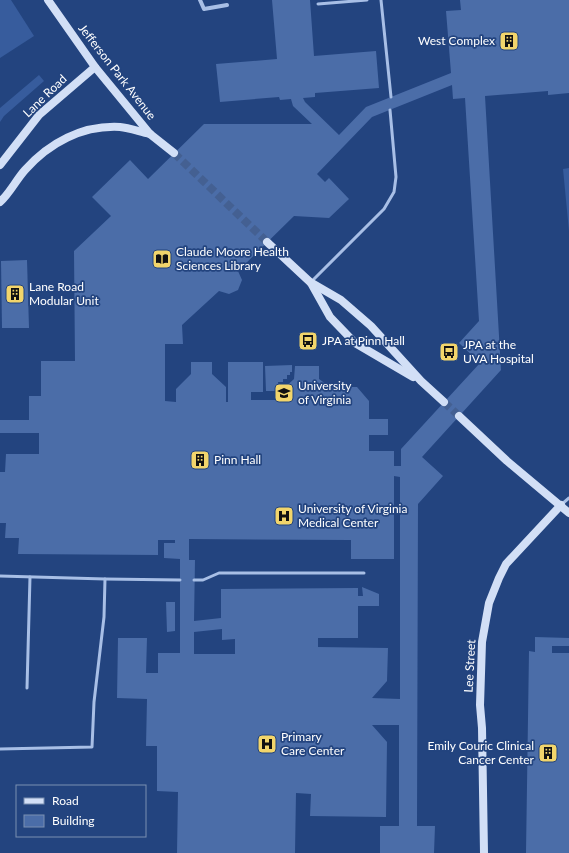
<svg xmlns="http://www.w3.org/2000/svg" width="569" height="853" font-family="Lato,sans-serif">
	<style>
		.green { fill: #375c9d }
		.building { fill: #4b6da8; fill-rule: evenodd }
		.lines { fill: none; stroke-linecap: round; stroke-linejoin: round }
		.secondary-tunnel { stroke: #446092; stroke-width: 8; stroke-dasharray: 8 4; stroke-linecap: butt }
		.lane { stroke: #a8bfe6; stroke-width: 3 }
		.street { stroke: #a8bfe6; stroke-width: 4 }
		.secondary { stroke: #d2dff6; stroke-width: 8 }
		.labels { text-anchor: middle; stroke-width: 3.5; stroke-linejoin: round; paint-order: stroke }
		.poi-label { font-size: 12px; fill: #fff; stroke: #23447f; text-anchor: start }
		.street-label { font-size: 12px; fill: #fff; stroke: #23447f }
	</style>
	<rect width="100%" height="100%" fill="#23447f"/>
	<g class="green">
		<polygon points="0,0 11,0 34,36 0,58"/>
		<polygon points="39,75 44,81 4,116 0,122 0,108"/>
		<polygon points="569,168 569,231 563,169"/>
	</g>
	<g class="building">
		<path d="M272,0H310L314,56L376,51L379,88L315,93V97L303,98L305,102L339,135L366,107L451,73L446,11L461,10L460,0H569V93L548,95V91L485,96L501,370L422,457L443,476L418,504L417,826H435L434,853H380V826H399V725H372L387,742L386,817L310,816L311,794L296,793L295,853H177L178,792L157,791V746H146L147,699L117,698L118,638H147L146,673H158V653H180V559L164,558V543H175V540H158V555L18,554L19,538H5L6,523H0V472H5L6,454H39V433H0V420H29V396H41V361H75L74,251L111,216L92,197L130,160L148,179L204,124H312L293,106L291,99L280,100L279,97L220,102L216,64L277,59ZM452,85L453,99L465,98L479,321L459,343L480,363L401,449V466H394V451H369V435H388V419H369V401L357,387H330L319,379V366H295L294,379L281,391L282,400H251V392H263V362H228V402H226V387L212,374V362H191V374L176,389V402L165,401V344H183L182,325L219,291L229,294L238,290L242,280L238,271L294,216L329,218L349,199L329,178L325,182L317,174L372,117ZM394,476L400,477V699L372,698L387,681L388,648L318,647V638H358V606H379V594L362,587L363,596H358V588L221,589V618L194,621L195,560H189V539L351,540V559H394ZM222,629V640L235,639V654H194V632Z"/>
		<polygon points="27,260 29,328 2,328 1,261"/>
		<polygon points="292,365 292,372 290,372 290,375 287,375 287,379 283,379 283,382 278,382 279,391 266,391 265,366"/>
		<polygon points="166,602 175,602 175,631 167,632"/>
		<polygon points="535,637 569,638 569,646 552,646 552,653 569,653 569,853 526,853 529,651 535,652"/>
	</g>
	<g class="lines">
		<g class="secondary-tunnel">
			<polyline points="174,153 267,242"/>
			<polyline points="444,402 459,416"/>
		</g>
		<g class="lane">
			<polyline points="381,0 391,97"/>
			<polyline points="318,4 367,0"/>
			<polyline points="312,281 384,209 394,192 396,177 390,110"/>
			<polyline points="562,504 569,498"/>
			<polyline points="0,576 105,579 104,617 94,702 92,747 0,749"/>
			<polyline points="105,579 180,580"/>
			<polyline points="194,580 203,580 219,573 364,573"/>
			<polyline points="27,688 30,577"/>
		</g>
		<polyline class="street" points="200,0 204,9 227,5"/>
		<g class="secondary">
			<polyline points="48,0 95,67 150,134 174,153"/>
			<polyline points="0,165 39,115 95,67"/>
			<path d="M0,202C10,193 16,180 25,170C49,143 82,125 120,127C130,128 140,132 150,134"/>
			<polyline points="267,242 310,282 341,300 371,326 421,381 444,402"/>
			<polyline points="311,283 330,317 355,343 413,377"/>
			<polyline points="459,416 507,461 569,513"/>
			<polyline points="484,853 482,728 480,705 482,642 489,603 499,578 506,564 561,505"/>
		</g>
	</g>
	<defs>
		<symbol id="building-square" viewBox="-11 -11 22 22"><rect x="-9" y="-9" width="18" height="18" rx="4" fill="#f2d56b" stroke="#23447f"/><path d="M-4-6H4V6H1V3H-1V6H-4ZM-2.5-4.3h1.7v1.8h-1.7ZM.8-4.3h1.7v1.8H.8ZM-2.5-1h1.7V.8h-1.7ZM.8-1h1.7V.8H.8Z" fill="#111"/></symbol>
		<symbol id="library-square" viewBox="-11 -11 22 22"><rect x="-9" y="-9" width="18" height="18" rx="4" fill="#f2d56b" stroke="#23447f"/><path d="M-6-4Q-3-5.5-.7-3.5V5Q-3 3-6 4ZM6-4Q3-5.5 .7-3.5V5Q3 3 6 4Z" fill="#111"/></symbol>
		<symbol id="bus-square" viewBox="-11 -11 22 22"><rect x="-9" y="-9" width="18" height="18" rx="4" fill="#f2d56b" stroke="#23447f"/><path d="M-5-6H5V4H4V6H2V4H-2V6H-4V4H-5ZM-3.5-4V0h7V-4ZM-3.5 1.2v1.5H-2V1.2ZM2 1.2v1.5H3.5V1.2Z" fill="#111"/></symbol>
		<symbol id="university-square" viewBox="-11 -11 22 22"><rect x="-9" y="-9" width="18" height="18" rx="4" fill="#f2d56b" stroke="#23447f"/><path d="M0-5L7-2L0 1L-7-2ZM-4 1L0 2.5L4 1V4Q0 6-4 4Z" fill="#111"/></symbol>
		<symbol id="hospital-square" viewBox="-11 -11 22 22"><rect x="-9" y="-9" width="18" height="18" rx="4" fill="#f2d56b" stroke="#23447f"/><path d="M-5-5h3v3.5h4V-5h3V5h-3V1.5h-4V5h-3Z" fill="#111"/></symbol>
	</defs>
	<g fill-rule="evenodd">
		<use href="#building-square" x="498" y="30" width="22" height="22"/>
		<use href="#library-square" x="151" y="248" width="22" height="22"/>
		<use href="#building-square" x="4" y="283" width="22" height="22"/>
		<use href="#bus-square" x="297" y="330" width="22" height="22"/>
		<use href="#bus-square" x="438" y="341" width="22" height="22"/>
		<use href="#university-square" x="273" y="382" width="22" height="22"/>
		<use href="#building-square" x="189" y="449" width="22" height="22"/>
		<use href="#hospital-square" x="273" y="505" width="22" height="22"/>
		<use href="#hospital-square" x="256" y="733" width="22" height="22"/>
		<use href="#building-square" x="537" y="742" width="22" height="22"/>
	</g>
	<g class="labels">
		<g class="poi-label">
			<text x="495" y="45" text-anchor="end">West Complex</text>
			<text x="176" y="256">Claude Moore Health<tspan x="176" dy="14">Sciences Library</tspan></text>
			<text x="29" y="291">Lane Road<tspan x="29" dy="14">Modular Unit</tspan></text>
			<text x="322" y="345">JPA at Pinn Hall</text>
			<text x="463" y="349">JPA at the<tspan x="463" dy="14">UVA Hospital</tspan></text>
			<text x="298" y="390">University<tspan x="298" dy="14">of Virginia</tspan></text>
			<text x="214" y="464">Pinn Hall</text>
			<text x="298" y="513">University of Virginia<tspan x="298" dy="14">Medical Center</tspan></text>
			<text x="281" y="741">Primary<tspan x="281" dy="14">Care Center</tspan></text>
			<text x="534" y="750" text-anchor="end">Emily Couric Clinical<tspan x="534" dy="14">Cancer Center</tspan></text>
		</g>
		<g class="street-label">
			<text transform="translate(117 72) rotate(52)" y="4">Jefferson Park Avenue</text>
			<text transform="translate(45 96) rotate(-44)" y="4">Lane Road</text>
			<text transform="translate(470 666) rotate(-87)" y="4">Lee Street</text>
		</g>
	</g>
	<rect x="16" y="785" width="130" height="52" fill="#23447f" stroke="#7b8fb2"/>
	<rect x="24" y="798" width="20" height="6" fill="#d2dff6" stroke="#7b8fb2"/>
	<text x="52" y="805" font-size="12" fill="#ffffff">Road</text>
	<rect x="24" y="815" width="20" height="12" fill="#4b6da8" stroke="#7b8fb2"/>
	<text x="52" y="825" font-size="12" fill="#ffffff">Building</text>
</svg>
